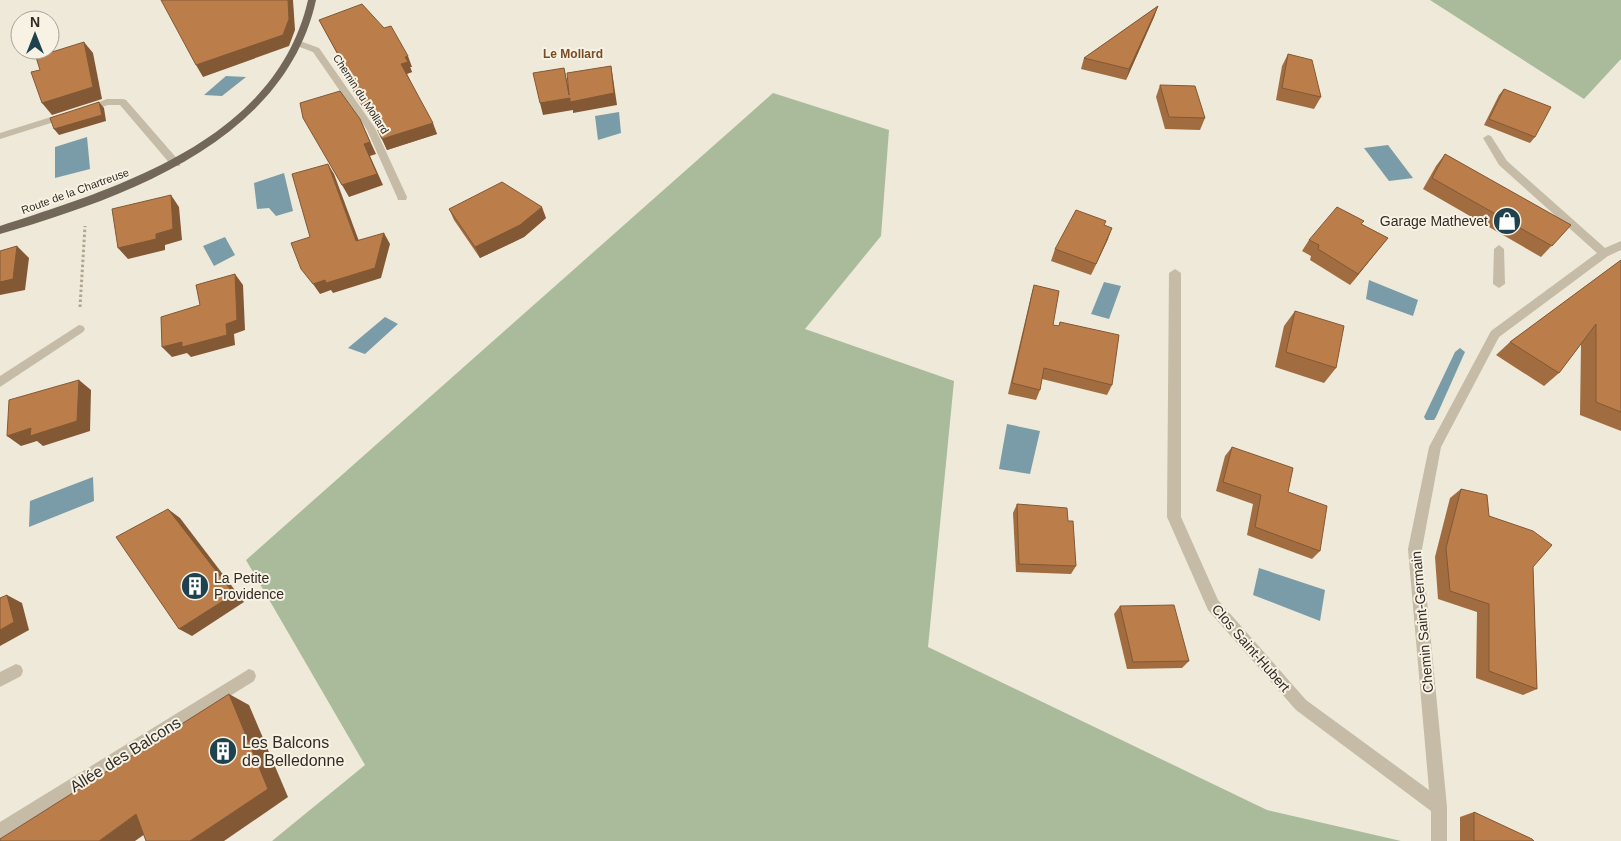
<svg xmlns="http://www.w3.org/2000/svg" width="1621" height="841" font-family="Arial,sans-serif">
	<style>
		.green { fill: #a9bb9a }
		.water { fill: #7a9ca8 }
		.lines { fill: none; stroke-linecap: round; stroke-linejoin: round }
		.stream { fill: #7a9ca8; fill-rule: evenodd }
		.path { stroke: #b0a590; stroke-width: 3; stroke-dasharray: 2.5 2.5; stroke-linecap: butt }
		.minor { fill: #c5bba6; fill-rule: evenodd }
		.major { fill: #726758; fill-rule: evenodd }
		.wall { fill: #a16c40 }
		.shaded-wall { fill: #835834 }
		.building { fill: #bb7e4a; stroke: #835834 }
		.labels { text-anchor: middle; stroke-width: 4; stroke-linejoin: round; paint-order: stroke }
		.far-street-label { font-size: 11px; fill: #322c26; stroke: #f7f2e4 }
		.far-neighbourhood-label { font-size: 12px; font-weight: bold; fill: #794c26; stroke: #f7f2e4 }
		.poi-label { font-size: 14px; fill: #322c26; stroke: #f7f2e4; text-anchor: end }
		.street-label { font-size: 14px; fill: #322c26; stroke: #f7f2e4 }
		.near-poi-label { font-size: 16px; fill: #322c26; stroke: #f7f2e4; text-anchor: start }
		.near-street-label { font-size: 16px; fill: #322c26; stroke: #f7f2e4 }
	</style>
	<rect width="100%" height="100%" fill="#eee9d8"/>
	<g class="green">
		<polygon points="1430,0 1621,0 1621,59 1584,99"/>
		<polygon points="773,93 889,130 881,236 805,329 954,381 928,647 1267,810 1401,841 272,841 365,765 246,560"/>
	</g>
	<g class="water">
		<polygon points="226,76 246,77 222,96 204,95"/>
		<polygon points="619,112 621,133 598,140 595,116"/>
		<polygon points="87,137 90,169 55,178 55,147"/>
		<polygon points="1388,145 1413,178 1389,181 1364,148"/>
		<polygon points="284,173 293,211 276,216 269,208 257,209 254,183"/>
		<polygon points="225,237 235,255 214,266 203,246"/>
		<polygon points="1369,280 1418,300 1413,316 1366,299"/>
		<polygon points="1104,282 1121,286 1109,319 1091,314"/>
		<polygon points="385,317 398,324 365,354 348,348"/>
		<polygon points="1007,424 1040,431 1030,474 999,469"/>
		<polygon points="93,477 94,501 29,527 30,501"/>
		<polygon points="1259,568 1325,590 1320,621 1253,595"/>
	</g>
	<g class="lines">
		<polygon class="stream" points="1460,348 1465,352 1436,417 1434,420 1426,420 1424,417 1455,352"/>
		<polyline class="path" points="80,307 85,226"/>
		<g class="minor">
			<polygon points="300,41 319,48 375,128 407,197 406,200 398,200 397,197 367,130 313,52 297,46 296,44"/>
			<polygon points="123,99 126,100 180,162 180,166 172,166 120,105 108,105 86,112 81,109 107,99"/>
			<polygon points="67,112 72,115 70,117 0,139 0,133"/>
			<polygon points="1488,135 1491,136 1507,161 1605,248 1621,241 1621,250 1608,256 1499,337 1441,447 1422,549 1447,807 1447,841 1431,841 1431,811 1296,710 1208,610 1167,517 1169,273 1175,269 1181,273 1181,517 1218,600 1306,700 1429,790 1408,549 1429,447 1491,331 1597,253 1499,165 1483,138"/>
			<polygon points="1499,245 1504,249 1505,284 1499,288 1493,284 1494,249"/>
			<polygon points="79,325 83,326 85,329 83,332 0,387 0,376"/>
			<polygon points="16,664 21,666 23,671 21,676 0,687 0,672"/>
			<polygon points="249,669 254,671 256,676 254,681 0,839 0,822"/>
		</g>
		<path class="major" d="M308,0H316C285,142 123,198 0,234V226C120,187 276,140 308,0Z"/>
	</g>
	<g class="wall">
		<polygon points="1158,6 1154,17 1126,80 1081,69 1084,58"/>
		<polygon points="319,20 412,67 410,67 412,72 407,74 437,134 387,150 376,126 357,99 352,88 355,87"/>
		<polygon points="1288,54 1321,97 1314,109 1276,100 1282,66"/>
		<polygon points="1160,85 1205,118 1200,130 1165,129 1156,97"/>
		<polygon points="1504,89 1535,137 1530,143 1484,125 1499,95"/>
		<polygon points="1445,154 1571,225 1541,257 1423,189 1436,166"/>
		<polygon points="449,209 546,218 524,237 480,258 454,220"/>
		<polygon points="1361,224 1388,238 1350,285 1310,260 1311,256 1302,251 1309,240"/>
		<polygon points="1105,226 1108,239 1091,275 1051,261 1055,249"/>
		<polygon points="1621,260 1621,431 1580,415 1581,344 1559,373 1544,386 1496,355 1510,342"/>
		<polygon points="1034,285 1053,325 1059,326 1060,322 1112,385 1107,395 1042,379 1040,390 1036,400 1008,394 1031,296"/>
		<polygon points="1295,311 1336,368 1324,383 1275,367 1284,326"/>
		<polygon points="1232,447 1288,492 1320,551 1312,559 1247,535 1253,504 1216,491 1225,456"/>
		<polygon points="1461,489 1489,516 1533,567 1537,689 1523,695 1476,678 1477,612 1438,599 1435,557 1450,498"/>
		<polygon points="1017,504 1068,521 1076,566 1071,574 1016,572 1013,513"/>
		<polygon points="1120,606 1189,661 1182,668 1127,669 1114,614"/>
		<polygon points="1474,812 1534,841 1460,841 1460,817"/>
	</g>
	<g class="shaded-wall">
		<polygon points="288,0 293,0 295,30 289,46 203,77 196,65"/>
		<polygon points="1158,6 1154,17 1126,80 1129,69"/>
		<polygon points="84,42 93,53 102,99 52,115 42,103"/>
		<polygon points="408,56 412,67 410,67 412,72 406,74 401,64 405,57"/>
		<polygon points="611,66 613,78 617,105 573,113 573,110 543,115 540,103 564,68 572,102"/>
		<polygon points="99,102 104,108 106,121 59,135 54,129"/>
		<polygon points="360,119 376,154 370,156 383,185 349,197 342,185 364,144"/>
		<polygon points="433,123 437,134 387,150 382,139"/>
		<polygon points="328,164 334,174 363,252 356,241"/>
		<polygon points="171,195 179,207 182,240 165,245 165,250 128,259 118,248 156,234"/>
		<polygon points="542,207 546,218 524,237 480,258 475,247"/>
		<polygon points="1112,228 1108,239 1091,275 1096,264"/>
		<polygon points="384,233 390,244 381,278 333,293 331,290 320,294 313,284"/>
		<polygon points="1388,238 1379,249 1350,285 1358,274"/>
		<polygon points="17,246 29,258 25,290 0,295 0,282"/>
		<polygon points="235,274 243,285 245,330 234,334 235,345 191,357 187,353 172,357 162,347"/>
		<polygon points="79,380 91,390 90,431 43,446 37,441 21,446 7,436"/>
		<polygon points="168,509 180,518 244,602 192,636 179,629"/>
		<polygon points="7,595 22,603 29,630 0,646 0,630"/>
		<polygon points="229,694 249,705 288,797 224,841 190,841"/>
		<polygon points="136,814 162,822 135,841 99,841"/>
	</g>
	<g class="building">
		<polygon points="161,0 288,0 289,19 283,35 196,65"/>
		<polygon points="362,4 384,28 391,26 408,56 405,57 408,62 401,64 433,123 382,139 371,116 352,88 356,87 319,20"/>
		<polygon points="1158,6 1129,69 1084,58"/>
		<polygon points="84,42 93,87 42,103 31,72 40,70 36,57"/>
		<polygon points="1288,54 1312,60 1321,97 1282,88"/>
		<polygon points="611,66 614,93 570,102 570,98 540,103 533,73 564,68 569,95 567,73"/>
		<polygon points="1160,85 1195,86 1205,118 1169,117"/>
		<polygon points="1504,89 1551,107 1535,137 1489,119"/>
		<polygon points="340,91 360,119 370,142 364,144 377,174 342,185 303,118 300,103"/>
		<polygon points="99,102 102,115 54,129 50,118"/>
		<polygon points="1445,154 1571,225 1552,246 1432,178"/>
		<polygon points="328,164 356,241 384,233 375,268 326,283 325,280 313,284 301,269 291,243 310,237 292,174"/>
		<polygon points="502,182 542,207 520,225 475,247 449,209"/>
		<polygon points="171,195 173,229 156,234 156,239 118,248 112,209"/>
		<polygon points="1337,207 1364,221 1361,224 1388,238 1358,274 1318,249 1319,245 1309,240"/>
		<polygon points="1076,210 1106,221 1104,225 1112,228 1096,264 1055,249"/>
		<polygon points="17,246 13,279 0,282 0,251"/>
		<polygon points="1621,260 1621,412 1596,402 1596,324 1559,373 1510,342"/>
		<polygon points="235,274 237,320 226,324 227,335 182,347 182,342 162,347 161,317 200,305 196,285"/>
		<polygon points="1034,285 1059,291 1053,325 1059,326 1060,322 1119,335 1112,385 1044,368 1040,390 1012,383"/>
		<polygon points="1295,311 1344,326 1336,368 1286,352"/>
		<polygon points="79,380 77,421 30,436 31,428 7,436 9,400"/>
		<polygon points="1232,447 1293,468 1288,492 1327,506 1320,551 1255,527 1261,495 1223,482"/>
		<polygon points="1461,489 1487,495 1489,516 1533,531 1552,545 1533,567 1537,689 1489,671 1489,604 1450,591 1446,548"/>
		<polygon points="1017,504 1067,508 1068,521 1073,521 1076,566 1019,564"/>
		<polygon points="168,509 234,594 179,629 116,537"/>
		<polygon points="7,595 14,622 0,630 0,598"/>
		<polygon points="1174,605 1189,661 1133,662 1120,606"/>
		<polygon points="229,694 268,789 190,841 146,841 136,814 99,841 0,841 0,839"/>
		<polygon points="1474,812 1532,839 1534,841 1474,841"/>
	</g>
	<defs>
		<symbol id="shop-disc" viewBox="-11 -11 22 22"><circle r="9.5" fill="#20424f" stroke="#f7f2e4"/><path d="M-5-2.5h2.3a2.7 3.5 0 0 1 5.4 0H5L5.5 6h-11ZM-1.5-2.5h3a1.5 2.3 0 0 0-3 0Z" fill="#fff"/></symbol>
		<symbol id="building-disc" viewBox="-11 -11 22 22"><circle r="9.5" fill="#20424f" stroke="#f7f2e4"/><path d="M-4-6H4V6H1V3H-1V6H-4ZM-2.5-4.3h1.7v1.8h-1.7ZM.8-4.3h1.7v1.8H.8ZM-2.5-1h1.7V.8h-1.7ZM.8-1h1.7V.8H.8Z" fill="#fff"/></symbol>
	</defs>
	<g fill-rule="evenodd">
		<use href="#shop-disc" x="1491" y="205" width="32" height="32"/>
		<use href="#building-disc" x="179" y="570" width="32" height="32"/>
		<use href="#building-disc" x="207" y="735" width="32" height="32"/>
	</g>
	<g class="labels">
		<g class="far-street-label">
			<text transform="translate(361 94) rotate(57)" y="4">Chemin du Mollard</text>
			<text transform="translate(75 191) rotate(-20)" y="4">Route de la Chartreuse</text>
		</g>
		<g class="far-neighbourhood-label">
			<text x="573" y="58">Le Mollard</text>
		</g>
		<g class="poi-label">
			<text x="1488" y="226">Garage Mathevet</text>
			<text x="214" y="583" text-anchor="start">La Petite<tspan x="214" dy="16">Providence</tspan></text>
		</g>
		<g class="street-label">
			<text transform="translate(1422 622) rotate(-95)" y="5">Chemin Saint-Germain</text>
			<text transform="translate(1251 648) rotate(49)" y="5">Clos Saint-Hubert</text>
		</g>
		<g class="near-poi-label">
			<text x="242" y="748">Les Balcons<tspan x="242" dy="18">de Belledonne</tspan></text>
		</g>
		<g class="near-street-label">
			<text transform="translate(125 754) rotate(-32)" y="6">Allée des Balcons</text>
		</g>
	</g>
	<g transform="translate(35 35)"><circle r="24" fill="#f7f2e4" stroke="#a8a398"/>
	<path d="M0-4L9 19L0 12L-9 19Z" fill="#20424f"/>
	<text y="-8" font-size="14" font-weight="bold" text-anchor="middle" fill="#322c26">N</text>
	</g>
</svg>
